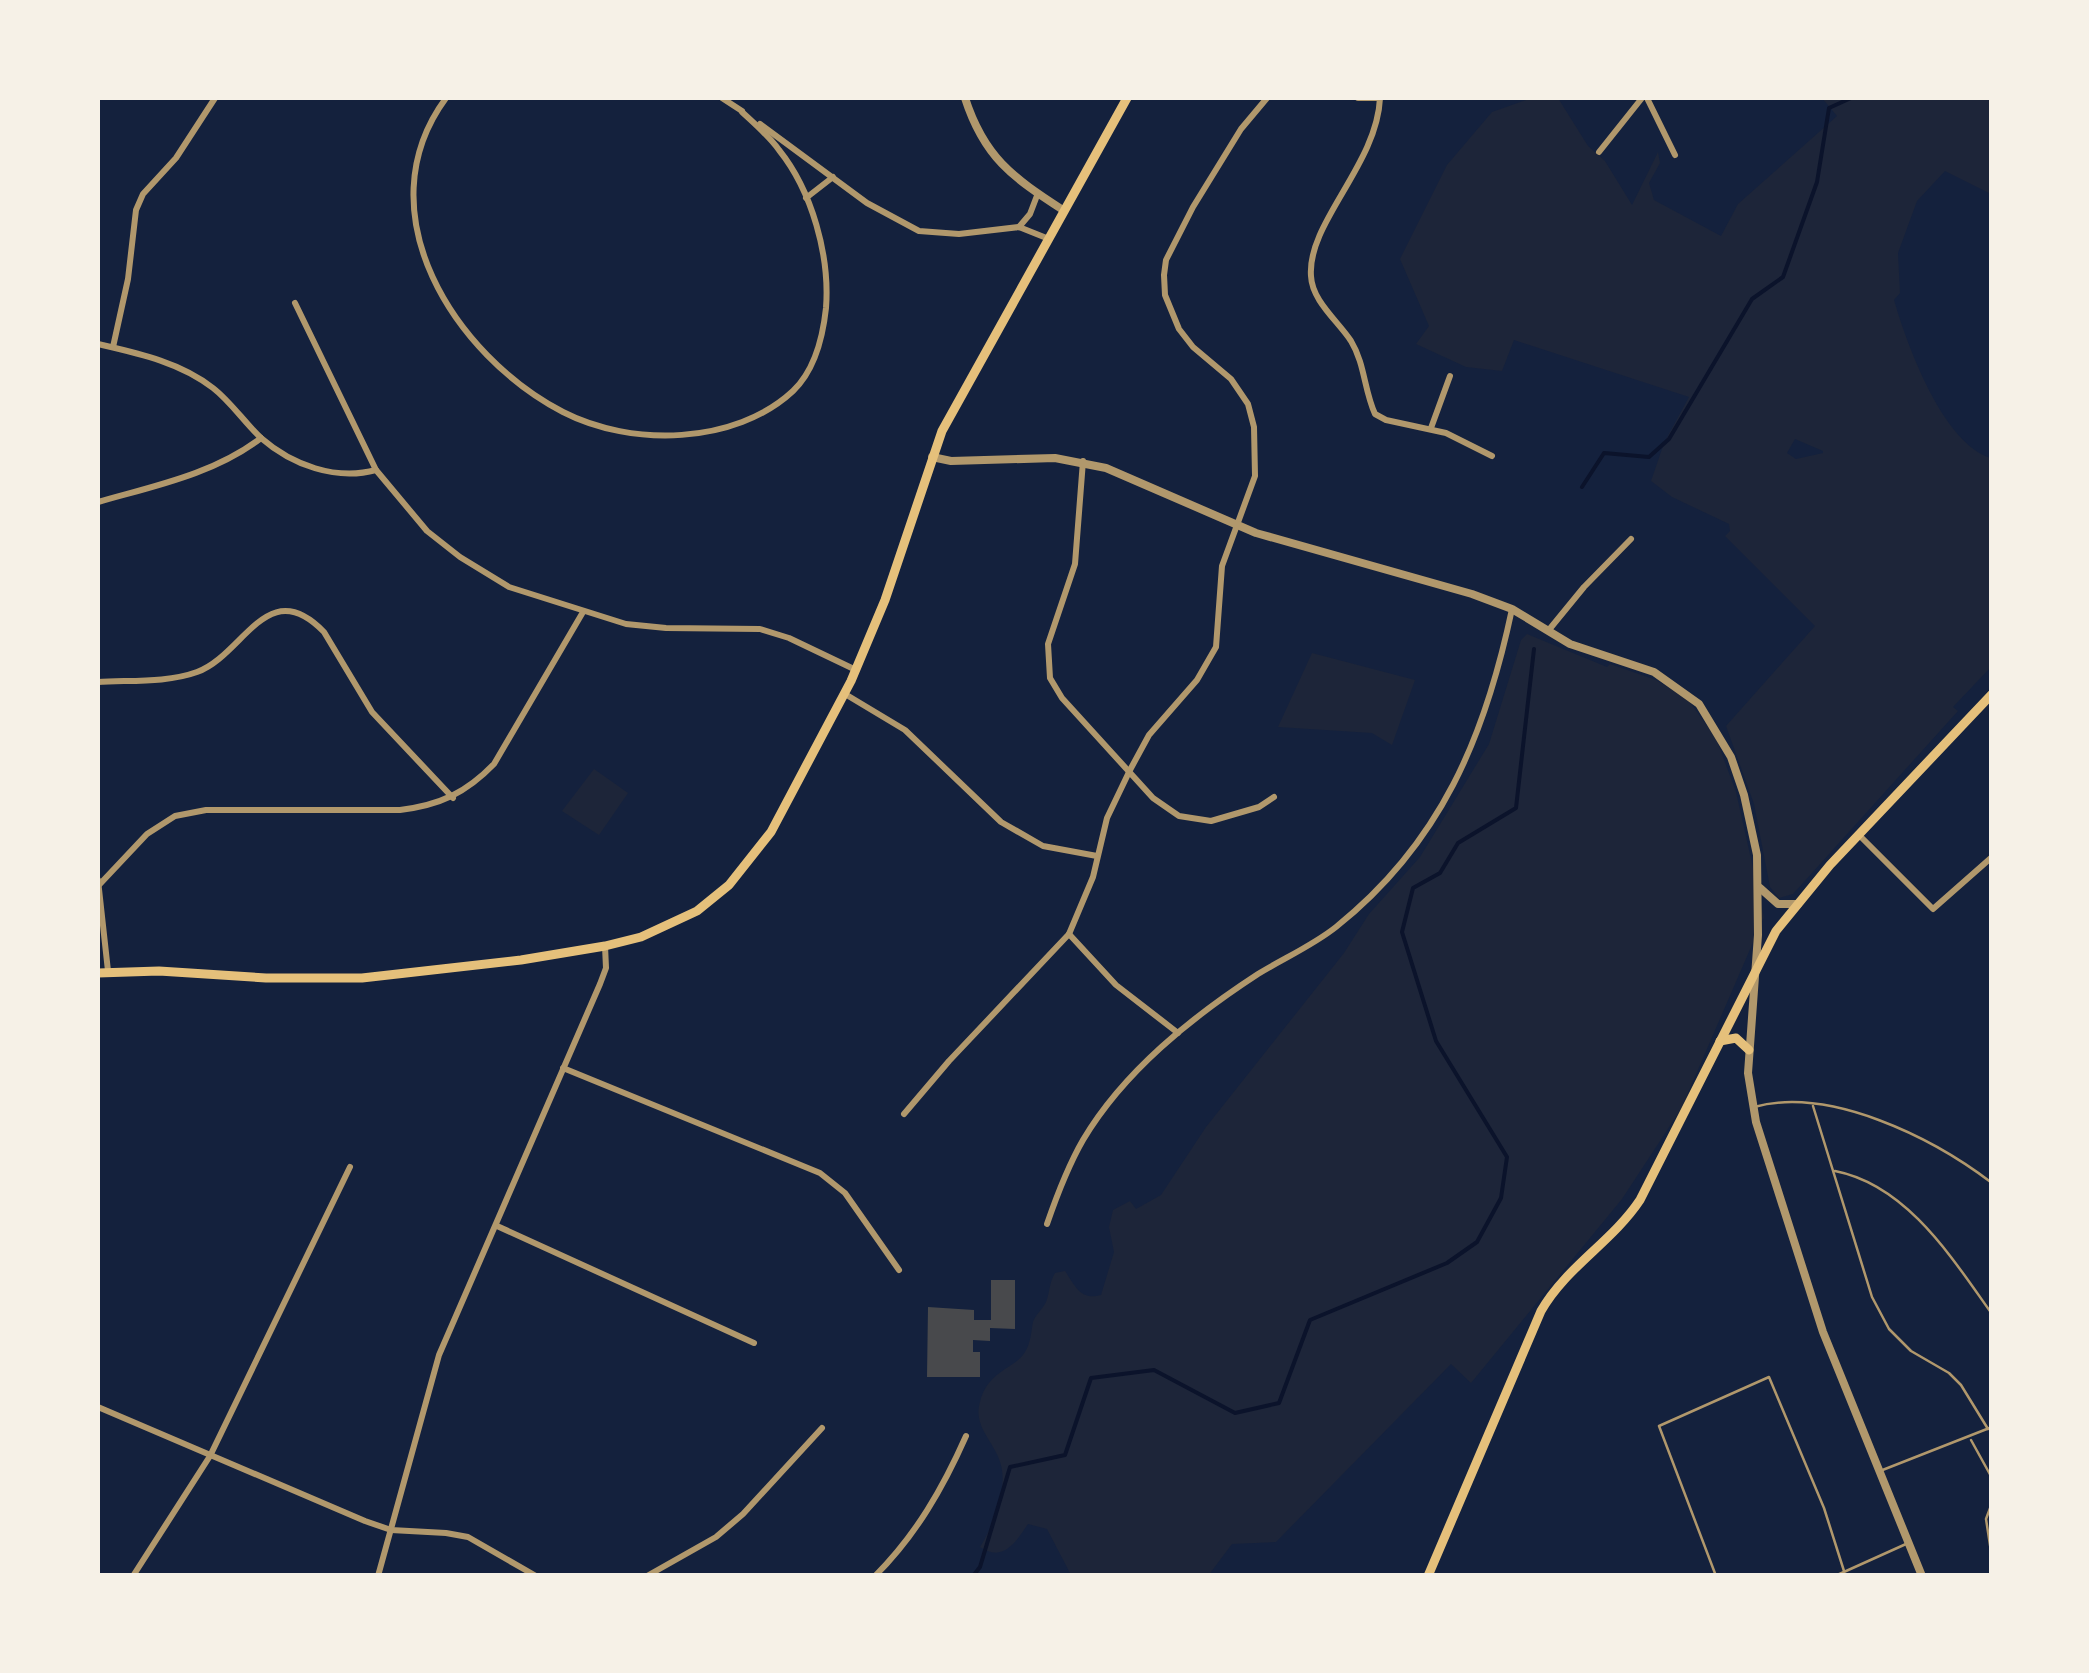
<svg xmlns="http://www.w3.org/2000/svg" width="2089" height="1673" font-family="'Fira Sans',sans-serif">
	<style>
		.green { fill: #1d2539; fill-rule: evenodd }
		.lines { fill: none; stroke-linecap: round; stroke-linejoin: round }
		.stream { stroke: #0b132b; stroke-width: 4 }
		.building { fill: #48494c }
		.service { stroke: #b1986c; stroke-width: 2.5 }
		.minor { stroke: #b1986c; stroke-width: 6 }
		.tertiary { stroke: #b1986c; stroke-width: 8 }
		.secondary { stroke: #e5c07b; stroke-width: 9 }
	</style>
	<rect width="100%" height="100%" fill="#14213d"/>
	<g class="green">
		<path d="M1532,98H1558L1588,146L1605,161L1632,205L1658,152L1660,163L1649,183L1654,200L1721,236L1738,204L1837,116L1822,98H1991V194L1945,171L1917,201L1898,253L1900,293L1894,300C1907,345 1943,444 1991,458V667L1953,707L1958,711L1793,894L1779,898L1770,887L1754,804L1726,726L1815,626L1725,536L1730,531L1729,524L1672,497L1651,481L1664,443L1689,397L1514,340L1502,371L1466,367L1416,344L1429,326L1400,259L1447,165L1492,112ZM1795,439L1823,451V453L1796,459L1787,453Z"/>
		<path d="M1527,634L1607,667L1610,664L1656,680L1678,693L1689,701L1716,738L1736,792L1764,917L1681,1109L1622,1199L1471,1383L1451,1364L1276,1542L1232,1544L1208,1576L1071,1575L1047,1529L1028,1524C1016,1542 1003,1563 980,1547C994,1525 1010,1485 999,1459C992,1440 973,1425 980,1402C988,1370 1015,1369 1025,1352C1031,1342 1031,1332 1033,1322C1035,1315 1043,1309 1046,1302C1050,1292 1049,1283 1055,1273L1065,1271C1075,1286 1081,1301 1101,1295L1114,1252L1109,1227L1113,1210L1130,1201L1136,1209L1161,1195L1206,1127L1344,953L1369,914L1420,857L1489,744L1521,640Z"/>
		<polygon points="1312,653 1415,680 1392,745 1372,733 1278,727"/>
		<polygon points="594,769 628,793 599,835 562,811"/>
	</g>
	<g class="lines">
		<g class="stream">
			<polyline points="1582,487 1604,453 1649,457 1669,439 1752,299 1783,277 1817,182 1829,108 1851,98"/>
			<polyline points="973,1576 980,1567 1010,1467 1065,1455 1091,1378 1154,1370 1235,1413 1279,1403 1310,1320 1447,1263 1477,1242 1501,1198 1507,1157 1436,1041 1402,932 1413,888 1440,873 1458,843 1516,808 1534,649"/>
		</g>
	</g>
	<polygon class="building" points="991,1280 1015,1280 1015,1329 990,1328 990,1341 973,1340 973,1352 980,1352 980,1377 927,1377 928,1307 974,1310 974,1320 991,1320"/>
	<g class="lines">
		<g class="service">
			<polyline points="1813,1106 1872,1297 1889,1329 1911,1351 1949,1373 1961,1385 1988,1429"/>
			<path d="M1754,1107C1830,1086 1933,1138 1992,1183"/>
			<path d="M1835,1171C1907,1185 1952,1258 1992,1314"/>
			<polyline points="1971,1440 1992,1478"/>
			<polyline points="1880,1471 1992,1427"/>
			<polyline points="1992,1503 1986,1519 1992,1558"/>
			<polyline points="1716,1576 1659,1426 1769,1377 1824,1508 1844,1571"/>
			<polyline points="1835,1576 1906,1544"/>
		</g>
		<g class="minor">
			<path d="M446,98C362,212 455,356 563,412C631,447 735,445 793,391C815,370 823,336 826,308C830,256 812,191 779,150C769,136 755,124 742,112"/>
			<polyline points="722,98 742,111"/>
			<polyline points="1358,98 1380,98"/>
			<path d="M1380,98C1377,165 1307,223 1311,276C1312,301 1338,321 1351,341C1365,364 1364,390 1375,414L1386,420L1446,433L1492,456"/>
			<polyline points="1647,98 1675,155"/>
			<polyline points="760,124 867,203 919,231 959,234 1019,227 1049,239"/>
			<polyline points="1599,152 1642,98"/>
			<polyline points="806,198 833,177"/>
			<polyline points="1019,227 1030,214 1038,193"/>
			<polyline points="295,303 376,470"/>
			<path d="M98,344C137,353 180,362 213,388C231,402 244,422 261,438C292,465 336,481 376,470L427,531L460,557L509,587L626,624L666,628L760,629L789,638L856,670"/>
			<polyline points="113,347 128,279 136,210 143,194 176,158 215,98"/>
			<polyline points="1431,428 1450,376"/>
			<polyline points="1083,461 1075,564 1048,644 1050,678 1062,698 1153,798 1179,816 1211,821 1259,807 1274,797"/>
			<path d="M98,502C154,486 214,474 261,438"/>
			<polyline points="1548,631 1584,587 1631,539"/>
			<path d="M98,682C129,680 167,683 197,672C244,655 267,573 324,632L372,712L453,798"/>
			<polyline points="845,694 905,730 1001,822 1043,846 1097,856"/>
			<polyline points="1859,835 1933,909 1992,857"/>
			<polyline points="98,880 108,971"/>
			<path d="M99,885L147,834L175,816L206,810H400C440,805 466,793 494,764L583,612"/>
			<polyline points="1069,934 1116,985 1178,1033"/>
			<polyline points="563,1068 820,1173 845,1193 899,1270"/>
			<polyline points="904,1114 949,1061 1069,934 1093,877 1107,818 1130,770 1149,735 1197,680 1216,647 1222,566 1255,476 1254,427 1248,404 1231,379 1193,347 1179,329 1165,295 1164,275 1166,260 1193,207 1241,129 1267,98"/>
			<path d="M1047,1224C1057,1195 1068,1166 1083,1140C1124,1071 1192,1017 1258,974C1284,958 1312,946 1336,927C1441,843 1485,737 1512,609"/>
			<polyline points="497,1226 754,1343"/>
			<polyline points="98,1407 365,1521 391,1530 446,1533 468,1537 536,1576"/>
			<polyline points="133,1576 210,1456 350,1167"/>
			<polyline points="378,1576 439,1355 600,984 606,968 605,946"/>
			<polyline points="647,1576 716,1537 743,1514 822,1428"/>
			<path d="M875,1576C916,1535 943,1488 966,1436"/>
		</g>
		<g class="tertiary">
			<path d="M965,98C984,157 1012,177 1063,210"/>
			<polyline points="932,457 951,461 1055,458 1106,468 1256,533 1472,594 1512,609 1570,644 1654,672 1699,704 1731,757 1744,795 1757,855 1758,935 1748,1073 1756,1122 1823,1332 1922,1576"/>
			<polyline points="1760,888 1778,904 1798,904"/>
		</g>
		<g class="secondary">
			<polyline points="98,973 159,971 266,978 362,978 521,960 605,946 641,937 697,911 729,885 771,832 851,681 885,600 942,431 1127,98"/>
			<polyline points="1720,1041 1736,1038 1749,1050"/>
			<path d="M1428,1576L1541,1311C1566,1267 1612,1242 1640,1200L1776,931L1830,865L1992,694"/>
		</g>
	</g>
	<rect width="2089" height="1673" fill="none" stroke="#f6f1e7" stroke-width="200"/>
</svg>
